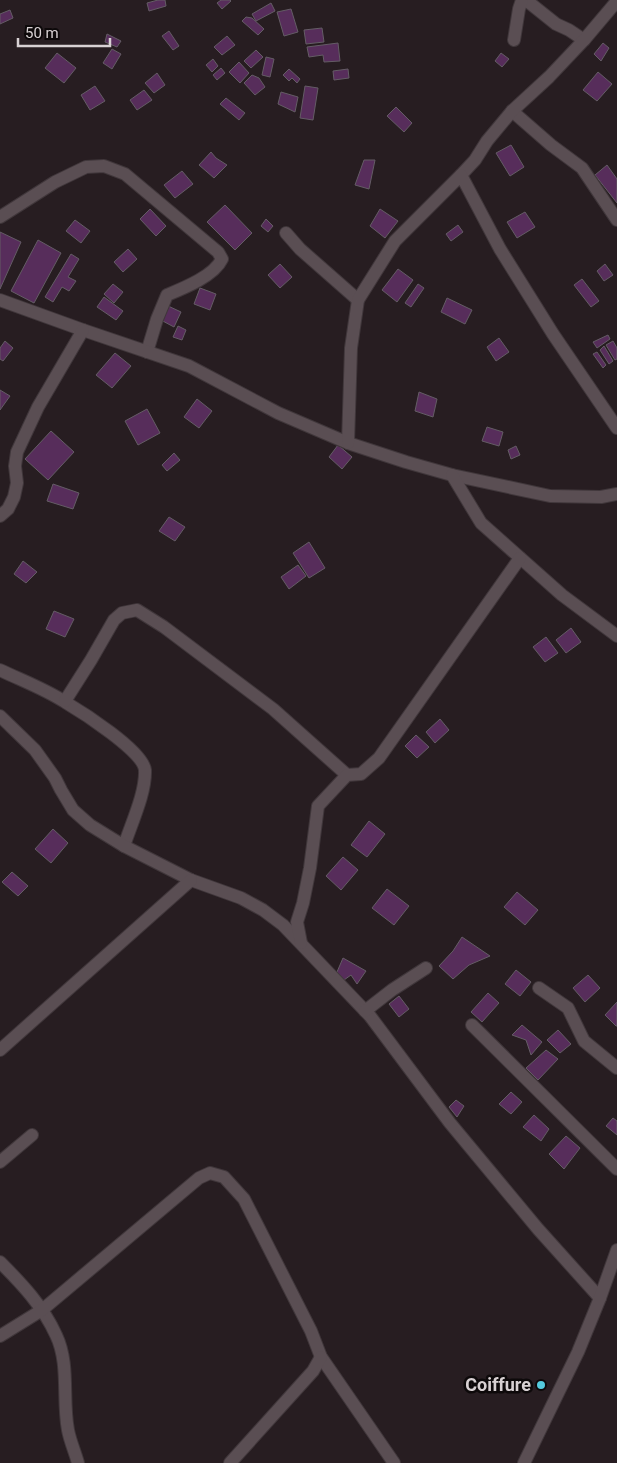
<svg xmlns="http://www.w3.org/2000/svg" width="617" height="1463" font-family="Roboto,sans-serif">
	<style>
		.building { fill: #572d5b; stroke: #645c65 }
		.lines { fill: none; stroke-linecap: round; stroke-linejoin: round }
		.street-casing { stroke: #40373b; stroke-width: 14 }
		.street { stroke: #5a4e53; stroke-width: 12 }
		.poi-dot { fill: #54cadd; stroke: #0d090a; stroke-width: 2 }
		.labels { text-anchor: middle; stroke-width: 5; stroke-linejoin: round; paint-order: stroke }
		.poi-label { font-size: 18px; font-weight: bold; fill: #d8d1d3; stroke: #0d090a; text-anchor: end }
	</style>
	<rect width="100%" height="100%" fill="#271d21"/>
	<g class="building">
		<polygon points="158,0 165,0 166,6 149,11 147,3"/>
		<polygon points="221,0 230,0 231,1 222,9 217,3"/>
		<polygon points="271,3 275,11 256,21 252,14"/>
		<polygon points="291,9 298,32 284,36 277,12"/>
		<polygon points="10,10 13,18 0,24 0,14"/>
		<polygon points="246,17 252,18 264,29 258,35 242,21"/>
		<polygon points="322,28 324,42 306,44 304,30"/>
		<polygon points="169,31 179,46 173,50 162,36"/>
		<polygon points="107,34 121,41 117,47 105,42"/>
		<polygon points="227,36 235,45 222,55 214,47"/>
		<polygon points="338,43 340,61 324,62 323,55 309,57 307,47"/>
		<polygon points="603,43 609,48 601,61 594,54"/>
		<polygon points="112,49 121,54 112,69 103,63"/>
		<polygon points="256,50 263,57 251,68 244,61"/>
		<polygon points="57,53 76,68 64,83 45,68"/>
		<polygon points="501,53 509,59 502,67 495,61"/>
		<polygon points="266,57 274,59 270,77 262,75"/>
		<polygon points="213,59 218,66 212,72 206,65"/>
		<polygon points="239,62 249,73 240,83 229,72"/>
		<polygon points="221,68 225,73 217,80 213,75"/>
		<polygon points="289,69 300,79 297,83 292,78 289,81 283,75"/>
		<polygon points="348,69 349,78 334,80 333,71"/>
		<polygon points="598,72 612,84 597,101 583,90"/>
		<polygon points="157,73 165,85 154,93 145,83"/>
		<polygon points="252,75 259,78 265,87 255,95 244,83"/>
		<polygon points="95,86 105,101 90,110 81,95"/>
		<polygon points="305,86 318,88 313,120 300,118"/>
		<polygon points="144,90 152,100 137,110 130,100"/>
		<polygon points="281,92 298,97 295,112 278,104"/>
		<polygon points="226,98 245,113 239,120 220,104"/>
		<polygon points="396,107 412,123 404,132 387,116"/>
		<polygon points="511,145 524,167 510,176 496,153"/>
		<polygon points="211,152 216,158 227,165 214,178 199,165"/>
		<polygon points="364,160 375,160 369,189 355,185"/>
		<polygon points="607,165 617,179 617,203 595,175"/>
		<polygon points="182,171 193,184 175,198 164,185"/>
		<polygon points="225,205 252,233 235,250 207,222"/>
		<polygon points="150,209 166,226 156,236 140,219"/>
		<polygon points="380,209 398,221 385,238 370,226"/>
		<polygon points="525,212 535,227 517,238 507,222"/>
		<polygon points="266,219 273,226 268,232 261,226"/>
		<polygon points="75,220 90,231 81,243 66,231"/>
		<polygon points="458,225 463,232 451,241 446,234"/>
		<polygon points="0,232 21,242 0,289"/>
		<polygon points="38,240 61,253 34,303 11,291"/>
		<polygon points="128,249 137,259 123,272 114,262"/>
		<polygon points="71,254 79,259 68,277 76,281 69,291 62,287 53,302 45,297"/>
		<polygon points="280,264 292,277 280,288 268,275"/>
		<polygon points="605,264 613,275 604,281 597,271"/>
		<polygon points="398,269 413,280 397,302 382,290"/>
		<polygon points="582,279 599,301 591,307 574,285"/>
		<polygon points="113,284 123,292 114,303 104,294"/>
		<polygon points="418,284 424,288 411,307 405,303"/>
		<polygon points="200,288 216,294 210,310 194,304"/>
		<polygon points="104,297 123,311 116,320 97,307"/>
		<polygon points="447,298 472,310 465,324 441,312"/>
		<polygon points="166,305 181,312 174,327 159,319"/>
		<polygon points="178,326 186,330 182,340 173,337"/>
		<polygon points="608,335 610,339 597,348 593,342"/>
		<polygon points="499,338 509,352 496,361 487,347"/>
		<polygon points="5,341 13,348 3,361 0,359 0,348"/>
		<polygon points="613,341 617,348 617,359 615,360 606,345"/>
		<polygon points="604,346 613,361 609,364 600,350"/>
		<polygon points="597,352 606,365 603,368 593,354"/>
		<polygon points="115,353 131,366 112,388 96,375"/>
		<polygon points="0,390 10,396 0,410"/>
		<polygon points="419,392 437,399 433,417 415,411"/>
		<polygon points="197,399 212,411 199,428 184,417"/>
		<polygon points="147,409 160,433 138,445 125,421"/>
		<polygon points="487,427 503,432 499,446 482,441"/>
		<polygon points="51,431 74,452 48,480 25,459"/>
		<polygon points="338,445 352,457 342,469 329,457"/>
		<polygon points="516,446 520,455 511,459 508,450"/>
		<polygon points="174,453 180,460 167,471 162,465"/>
		<polygon points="53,484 79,493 73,509 47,501"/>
		<polygon points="169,517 185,527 175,541 159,531"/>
		<polygon points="309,542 325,568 309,578 293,553"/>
		<polygon points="23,561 37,572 26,583 14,574"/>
		<polygon points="298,565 306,576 289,589 281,577"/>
		<polygon points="54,611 74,619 65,637 46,629"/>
		<polygon points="571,628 581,642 566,653 556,640"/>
		<polygon points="546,637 558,653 545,662 533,647"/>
		<polygon points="440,719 449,730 435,743 426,732"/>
		<polygon points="416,735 429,747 417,758 405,746"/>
		<polygon points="369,821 385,834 367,857 351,845"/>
		<polygon points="53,829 68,843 51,863 35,849"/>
		<polygon points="343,857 358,870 341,890 326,876"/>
		<polygon points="12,872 28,886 18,896 2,882"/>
		<polygon points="387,889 409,906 394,925 372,908"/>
		<polygon points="517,892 538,910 525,925 504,907"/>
		<polygon points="462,937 490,956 469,965 453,979 439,966 453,951"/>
		<polygon points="343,958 366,971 357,984 351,975 344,980 337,972"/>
		<polygon points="516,970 531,982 520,996 505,984"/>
		<polygon points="588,975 600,988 585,1002 573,988"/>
		<polygon points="488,993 499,1003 482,1022 471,1012"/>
		<polygon points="399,996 409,1009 399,1017 389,1004"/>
		<polygon points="617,1002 617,1026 616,1026 605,1015"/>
		<polygon points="522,1025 542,1042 531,1055 526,1040 512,1035"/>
		<polygon points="558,1030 571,1044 560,1053 547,1040"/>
		<polygon points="546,1050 558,1059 538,1080 526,1068"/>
		<polygon points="511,1092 522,1102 511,1114 499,1104"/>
		<polygon points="456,1100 464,1106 457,1117 449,1107"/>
		<polygon points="534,1115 549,1129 541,1141 523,1127"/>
		<polygon points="613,1118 617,1121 617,1135 606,1126"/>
		<polygon points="566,1136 580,1148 564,1169 549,1154"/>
	</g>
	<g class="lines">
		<defs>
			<g id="street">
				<polyline points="526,0 556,24 569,30 584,40"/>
				<polyline points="514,40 519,9 522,0"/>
				<polyline points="512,111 551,145 582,168 617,220"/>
				<polyline points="461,175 475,160 487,141 512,111 549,77 584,40 617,1"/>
				<path d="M0,217L55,182L86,167L104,166L125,174L218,252L222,259C214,276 184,288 167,295L157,319L147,352"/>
				<polyline points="286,233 300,249 358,300"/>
				<polyline points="0,300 83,330 189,366 278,413 348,443 406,462 452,475 550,496 601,497 617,494"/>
				<polyline points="348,443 351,348 358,300 395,241 461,175 500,249 553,334 617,428"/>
				<polyline points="452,475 481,523 562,595 617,636"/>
				<polyline points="0,516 8,509 14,497 17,483 15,466 17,452 38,407 83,330"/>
				<path d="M0,670C21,680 45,689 65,702C82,712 143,751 145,770C146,793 131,824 124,846"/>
				<polyline points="65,701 91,660 114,620 122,613 137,610 164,627 273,709 347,775"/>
				<polyline points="0,716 35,750 55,778 61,790 73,810 90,825 124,846 191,880 241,898 263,910 283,925 370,1016 450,1123 538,1229 600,1298"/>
				<polyline points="301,943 297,922 303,903 310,868 318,806 347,775 361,774 379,758 520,558"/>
				<polyline points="539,988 568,1008 584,1041 617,1068"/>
				<polyline points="365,1011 392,990 426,968"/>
				<polyline points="472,1025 617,1169"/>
				<polyline points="0,1050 191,880"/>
				<polyline points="0,1162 32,1135"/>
				<path d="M0,1262C21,1283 43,1306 56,1335C70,1364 62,1399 68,1430C70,1441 75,1452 78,1463"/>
				<polyline points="0,1336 42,1310 199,1178 210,1173 224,1177 244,1199 311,1331 321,1357 394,1463"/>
				<polyline points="230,1463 313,1371 321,1357"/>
				<polyline points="524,1463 578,1352 600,1298 617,1250"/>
			</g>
		</defs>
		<use href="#street" class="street-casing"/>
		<use href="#street" class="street"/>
	</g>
	<circle class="poi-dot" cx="541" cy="1385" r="5"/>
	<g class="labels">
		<g class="poi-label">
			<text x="531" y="1391">Coiffure</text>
		</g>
	</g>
	<path d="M18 38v8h92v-8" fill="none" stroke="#d8d1d3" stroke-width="2.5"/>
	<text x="25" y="38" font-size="15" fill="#d8d1d3" stroke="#0d090a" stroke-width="4" paint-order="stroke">50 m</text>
</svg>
